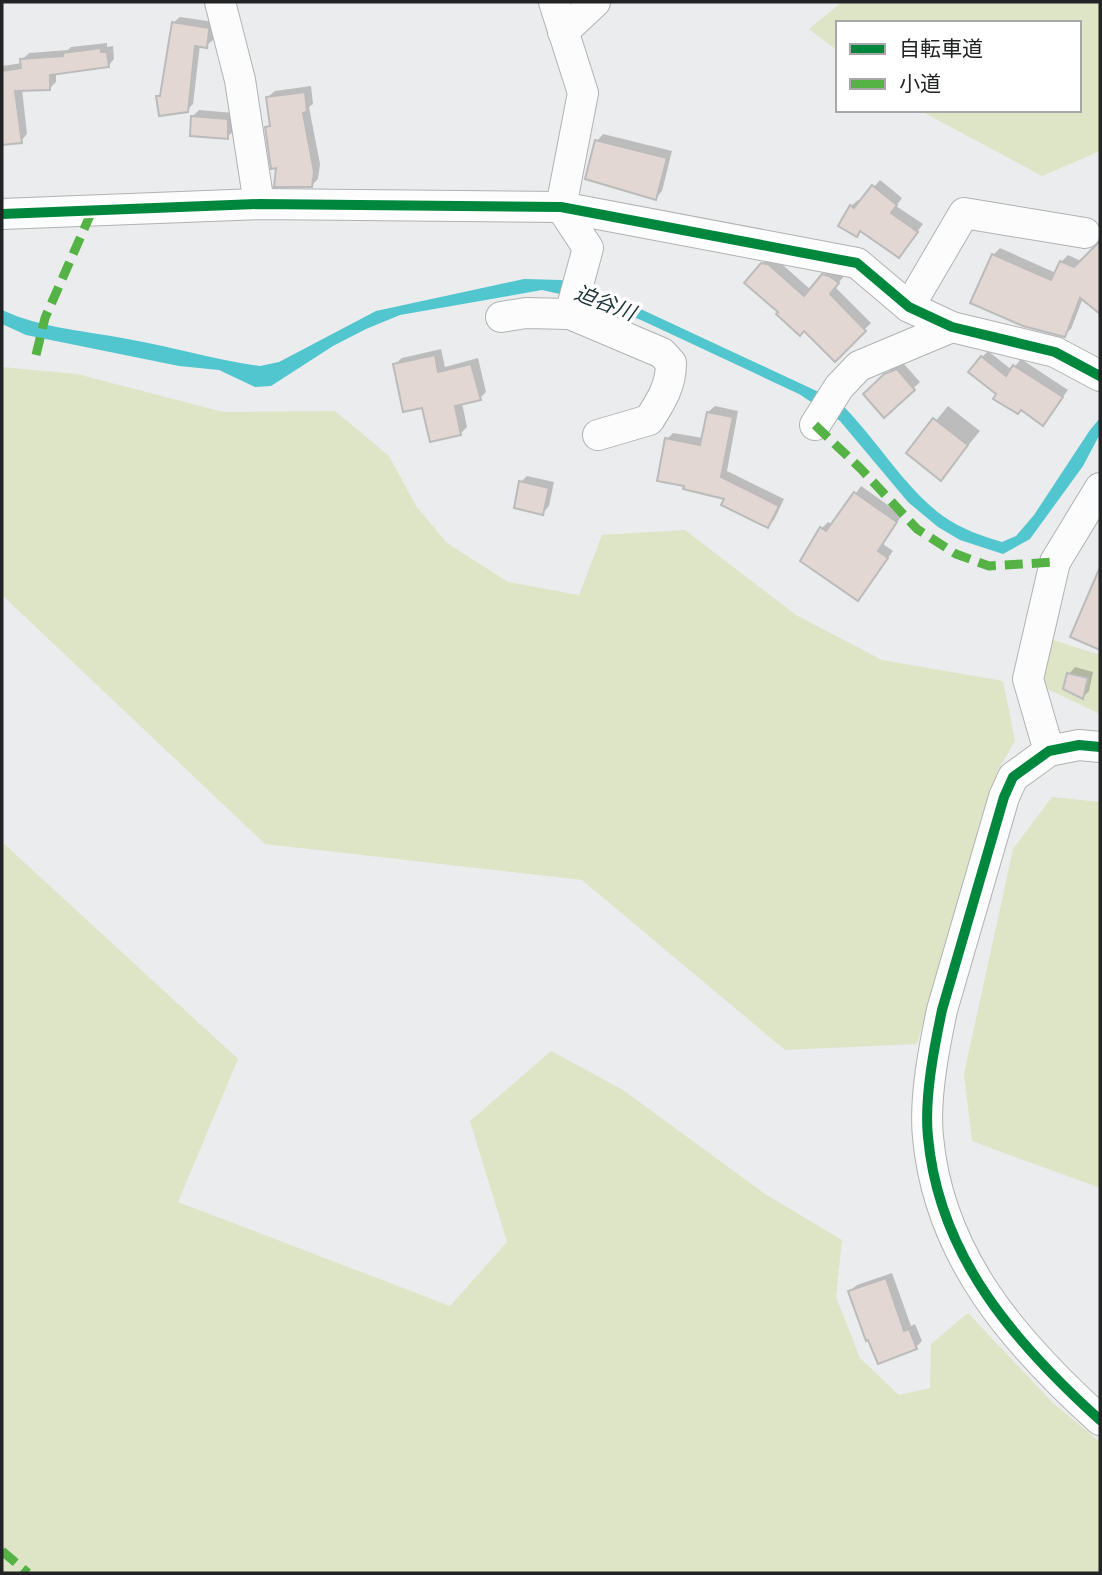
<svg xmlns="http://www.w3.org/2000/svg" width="1102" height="1575" font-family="Mulish,'Noto Sans JP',sans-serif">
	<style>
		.green { fill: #dee4c6 }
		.water { fill: #51c6cf }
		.shadow { fill: #0003 }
		.building { fill: #e2d7d3; stroke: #bbb; stroke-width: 2 }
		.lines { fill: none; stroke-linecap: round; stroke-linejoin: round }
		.minor-casing { stroke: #b1b2b3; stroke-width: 32 }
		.minor { stroke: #fcfcfc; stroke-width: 30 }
		.quiet { stroke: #55b245; stroke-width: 9; stroke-dasharray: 18 9; stroke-linecap: butt }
		.cycleway-casing { stroke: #fff; stroke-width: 15 }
		.cycleway { stroke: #00873e; stroke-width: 10 }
		.labels { text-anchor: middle; stroke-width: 7; stroke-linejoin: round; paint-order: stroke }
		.water-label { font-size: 21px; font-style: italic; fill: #1c3436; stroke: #fff }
	</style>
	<rect width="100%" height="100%" fill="#ebeced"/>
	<g class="green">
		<polygon points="842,2 1100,2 1100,151 1042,176 919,110 1079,110 1079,23 838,23 838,51 809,29"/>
		<polygon points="2,367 77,374 223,412 335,411 389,456 416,506 447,543 508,582 579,595 602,535 685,530 796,615 882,660 1003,681 1015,741 998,770 917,1044 785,1050 582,880 265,844 2,595"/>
		<polygon points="1053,640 1100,655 1100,714 1037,684"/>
		<polygon points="1052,797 1100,802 1100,1188 972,1141 964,1074 1013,849"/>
		<polygon points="2,842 238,1059 178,1202 450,1306 507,1242 470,1121 551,1051 623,1090 765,1194 842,1240 836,1297 860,1358 899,1395 930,1388 931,1344 968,1313 1053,1403 1100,1442 1100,1573 2,1573"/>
	</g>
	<path class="water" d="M524,279L561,280L617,298L838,401C875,436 904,488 943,516C961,529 982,536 1002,542L1016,536L1034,515L1090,430L1100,418V434L1083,466L1030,539L1003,554L960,540L938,527L908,502L840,421L799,394L641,320L591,301L542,290L400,315L366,329L333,346L271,386L255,387L219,370L179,366L26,335L2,324V310C43,329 89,331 133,340C175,348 217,360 260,366L279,362L376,311Z"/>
	<g class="shadow">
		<polygon points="180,17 214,22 213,40 206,46 200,45 193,104 187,110 158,97 162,93 173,23"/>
		<polygon points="107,43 107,47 113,46 114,59 108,66 56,72 56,82 50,88 22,89 27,134 21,141 2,143 2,66 22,63 22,60 29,53 68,50 71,47"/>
		<polygon points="311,86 313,104 309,107 320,164 318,179 312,185 278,166 267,127 271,123 268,97 275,91"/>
		<polygon points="199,110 234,113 234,131 227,137 193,116"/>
		<polygon points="603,134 672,151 662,191 656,198 597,141"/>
		<polygon points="880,180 902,198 896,206 923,224 899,256 861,230 856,235 851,206 858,200 861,202"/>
		<polygon points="1100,242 1100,311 1083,298 1071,329 1064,335 993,255 1000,248 1056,273 1061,262 1068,255 1081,261"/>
		<polygon points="769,257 775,258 811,290 830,268 836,270 844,276 835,287 871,323 835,359 762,264"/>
		<polygon points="441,349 445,367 478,358 486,392 480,398 462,403 467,427 460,434 423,406 395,364 402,358"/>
		<polygon points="988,351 1012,370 1021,359 1068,390 1043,423 998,394 982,357"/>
		<polygon points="904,364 920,382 884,416 865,394 893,368"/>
		<polygon points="715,406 738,411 727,471 784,499 774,520 767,526 727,497 667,439 673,433 703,438 708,412"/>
		<polygon points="948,406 980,431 941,478 909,453"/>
		<polygon points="527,476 554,482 549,506 543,513 521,482"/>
		<polygon points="861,486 902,515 883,544 893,551 858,598 821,529 828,522 833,525"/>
		<polygon points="1075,667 1093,672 1089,691 1083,697 1069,674"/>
		<polygon points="892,1273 911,1326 915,1324 922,1341 916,1347 850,1291 857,1285"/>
	</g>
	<g class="building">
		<polygon points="172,22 209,28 209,31 207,48 195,46 188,112 159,116 156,96 160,96"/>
		<polygon points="101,48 101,52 107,52 109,67 50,75 50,90 15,91 22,143 2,145 2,71 21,68 20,59 63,56 63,53"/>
		<polygon points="305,92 307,112 303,113 314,172 312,187 274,187 276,168 271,169 265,127 270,126 266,97"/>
		<polygon points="191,116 228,119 228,139 190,136"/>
		<polygon points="595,140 667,158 656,200 585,179"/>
		<polygon points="872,185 897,205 891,213 918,232 899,258 860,231 857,237 838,226 850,205 854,208"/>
		<polygon points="1100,241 1100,314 1080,298 1065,337 1023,326 970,303 992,254 1051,280 1060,261 1074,267"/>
		<polygon points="761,263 768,264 804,296 822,274 829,276 839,283 830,294 866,331 835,362 804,331 800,336 776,314 778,312 744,283"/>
		<polygon points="435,355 438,372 471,364 481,400 455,406 461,435 430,442 422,408 403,412 393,364"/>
		<polygon points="981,356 1006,376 1013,365 1063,397 1043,426 1021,410 1018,414 993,399 996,394 968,372"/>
		<polygon points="897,369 915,390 884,418 863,394 884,374"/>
		<polygon points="707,412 733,417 721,477 779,506 768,528 721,505 724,499 683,489 684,486 657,481 665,438 700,445"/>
		<polygon points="933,418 968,445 941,481 906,453"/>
		<polygon points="519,481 549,488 543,515 514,508"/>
		<polygon points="854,492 897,522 878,551 888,558 858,601 800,561 820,527 826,531"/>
		<polygon points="1100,567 1100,650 1070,637"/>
		<polygon points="1067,673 1088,678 1083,699 1063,689"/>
		<polygon points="886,1278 904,1331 909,1329 917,1349 878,1364 868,1340 866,1341 848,1291"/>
	</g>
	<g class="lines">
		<defs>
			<g id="minor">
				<polyline points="220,2 240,80 259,204"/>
				<polyline points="554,2 583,93 561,207 588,248 570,314"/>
				<polyline points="563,32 595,2"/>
				<polyline points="2,214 259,204 561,207 857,263 909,307 952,327 1055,352 1100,376"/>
				<polyline points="909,307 964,213 1085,233"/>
				<path d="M501,317L526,313L570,314L662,353L671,363C671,386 661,401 649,420L598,435"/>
				<polyline points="815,425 839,387 859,366 952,327"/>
				<path d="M1100,747L1079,745L1049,751L1013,777L1004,797L942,1010C934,1048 924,1099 928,1137C939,1257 1015,1343 1100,1420"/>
				<polyline points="1049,751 1028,679 1055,562 1100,488"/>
			</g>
		</defs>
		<use href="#minor" class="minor-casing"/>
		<use href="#minor" class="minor"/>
		<g class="quiet">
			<polyline points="36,355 45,318 92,211"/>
			<polyline points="815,425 861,469 917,529 956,554 989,566 1055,562"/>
			<polyline points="2,1551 28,1573"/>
		</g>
		<defs>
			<g id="cycleway">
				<polyline points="2,214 259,204 561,207 857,263 909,307 952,327 1055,352 1100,376"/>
				<path d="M1100,747L1079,745L1049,751L1013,777L1004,797L942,1010C934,1048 924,1099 928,1137C939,1257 1015,1343 1100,1420"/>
			</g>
		</defs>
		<use href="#cycleway" class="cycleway-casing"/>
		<use href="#cycleway" class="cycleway"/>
	</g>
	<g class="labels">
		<g class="water-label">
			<text transform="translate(605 303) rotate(21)" y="7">迫谷川</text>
		</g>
	</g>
	<rect width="1102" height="1575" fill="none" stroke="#222324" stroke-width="7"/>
	<rect x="836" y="21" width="245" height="91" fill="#ffffff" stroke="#a7a7a7" stroke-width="2"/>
	<rect x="850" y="44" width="35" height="10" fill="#00873e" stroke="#a7a7a7" stroke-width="2"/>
	<text x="899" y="56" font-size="21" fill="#222324">自転車道</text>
	<rect x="850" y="79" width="35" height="10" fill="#55b245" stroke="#a7a7a7" stroke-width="2"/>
	<text x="899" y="91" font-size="21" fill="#222324">小道</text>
</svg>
